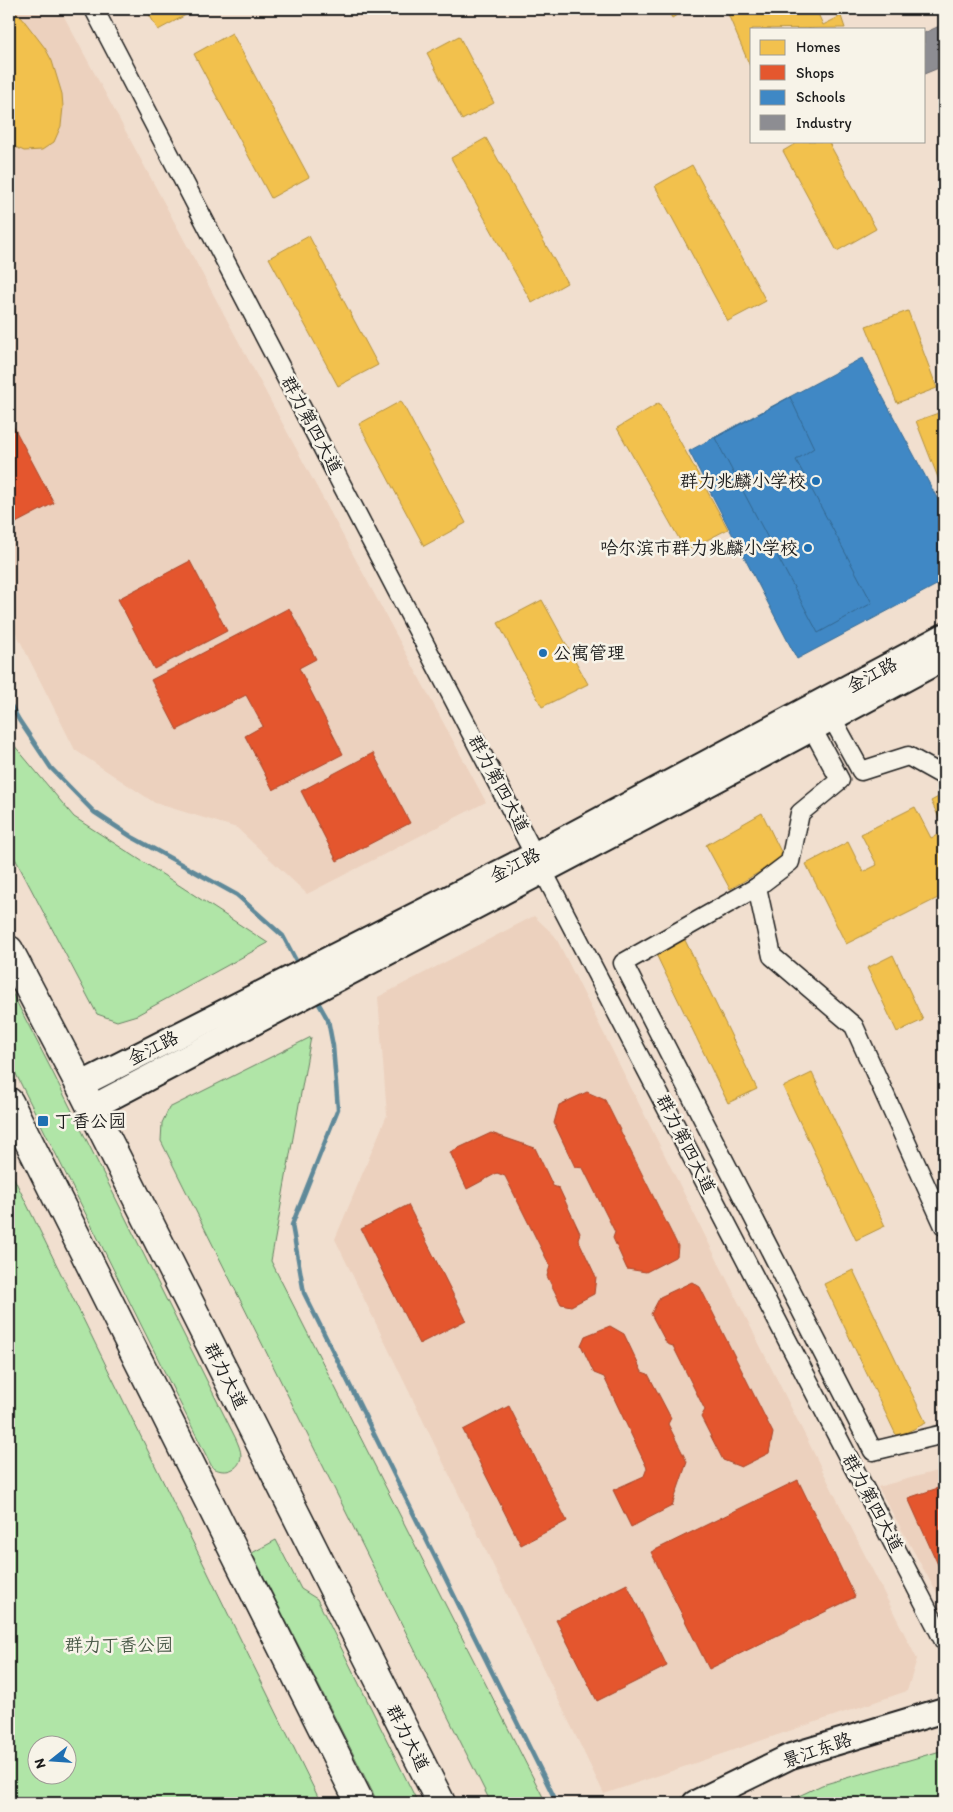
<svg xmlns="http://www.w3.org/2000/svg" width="953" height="1812" font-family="Itim,'LXGW WenKai TC',sans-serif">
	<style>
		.built { fill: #ecd1be }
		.green { fill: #b0e5a7; stroke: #668062; fill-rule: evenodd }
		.homes { fill: #f2c14e; stroke: #b2903f }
		.shops { fill: #e4572e; stroke: #a84529 }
		.schools { fill: #3f88c5; stroke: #346892 }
		.industry { fill: #8d8d92; stroke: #6b6b6f }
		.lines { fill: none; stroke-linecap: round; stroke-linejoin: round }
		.stream { stroke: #5e8999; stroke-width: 4.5 }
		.street-casing { stroke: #1c1c1c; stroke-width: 21 }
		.secondary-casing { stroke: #1c1c1c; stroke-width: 28 }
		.primary-casing { stroke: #1c1c1c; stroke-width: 31 }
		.street { stroke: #f7f3e8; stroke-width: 18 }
		.secondary { stroke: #f7f3e8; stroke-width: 24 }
		.primary { stroke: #f7f3e8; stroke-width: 28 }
		.poi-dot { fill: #1f6fb2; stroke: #f7f3e8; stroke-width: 2 }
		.labels { text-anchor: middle; stroke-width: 5; stroke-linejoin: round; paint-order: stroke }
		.street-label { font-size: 18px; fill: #1c1c1c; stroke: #f7f3e8 }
		.poi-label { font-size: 18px; fill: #1c1c1c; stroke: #f7f3e8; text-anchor: end }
		.park-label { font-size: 18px; fill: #485846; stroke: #f7f3e8 }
	</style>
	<rect width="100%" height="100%" fill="#f1dfcf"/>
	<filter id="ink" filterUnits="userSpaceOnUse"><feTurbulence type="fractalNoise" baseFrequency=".02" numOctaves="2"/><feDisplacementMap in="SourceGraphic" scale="10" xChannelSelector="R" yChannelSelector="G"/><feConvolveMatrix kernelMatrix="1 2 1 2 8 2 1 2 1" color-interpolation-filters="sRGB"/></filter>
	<g filter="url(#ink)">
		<g class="built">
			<polygon points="9,9 60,9 486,802 307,894 237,828 155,803 75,750 9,619"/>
			<polygon points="534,916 555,936 917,1659 907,1691 604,1794 335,1239 387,1115 378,997"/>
			<polygon points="944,1469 944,1606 878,1487"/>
		</g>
		<g class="green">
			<polygon points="9,737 13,744 74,817 268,943 137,1015 117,1021 97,1014 9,847"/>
			<path d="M9,987L48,1063L236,1439C238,1444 241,1450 241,1456C240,1471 223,1475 212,1467L9,1060Z"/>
			<polygon points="311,1037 271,1261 546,1803 491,1803 161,1141 162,1123 169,1108"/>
			<path d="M9,1168L321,1803H9ZM38,1744H68V1774H38Z"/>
			<polygon points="276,1540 301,1589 317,1599 418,1803 378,1803 252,1553"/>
			<polygon points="944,1750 944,1803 784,1803 822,1785"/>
		</g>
		<g class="homes">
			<polygon points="9,9 22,18 45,48 52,61 62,94 63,107 61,126 54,142 42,150 24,151 9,144"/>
			<polygon points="146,9 197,9 158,30"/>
			<polygon points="667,9 687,9 672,18"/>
			<polygon points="733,9 816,9 823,25 841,16 845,28 752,29 752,71 728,14"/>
			<polygon points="232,33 309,177 271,198 194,54"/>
			<polygon points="459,36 494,103 462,120 427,53"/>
			<polygon points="486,138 567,283 532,303 451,158"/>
			<polygon points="800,141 828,141 876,229 837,251 783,151"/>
			<polygon points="692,165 766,301 728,321 655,186"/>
			<polygon points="309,236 378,365 338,386 269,258"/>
			<polygon points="908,311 937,388 897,403 866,326"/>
			<polygon points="401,401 466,523 424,546 359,424"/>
			<polygon points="659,403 728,529 686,551 617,428"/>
			<polygon points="944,411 944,493 916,421"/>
			<polygon points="542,600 588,684 542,707 498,623"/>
			<polygon points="944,794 944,828 931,801"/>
			<polygon points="915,807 931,838 944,832 944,862 942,863 944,867 944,895 846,944 806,864 848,842 863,872 877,865 861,834"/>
			<polygon points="762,813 784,858 730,889 706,845"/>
			<polygon points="683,936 757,1089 728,1103 654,950"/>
			<polygon points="893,955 923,1020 897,1032 867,968"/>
			<polygon points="812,1073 885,1226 856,1240 783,1087"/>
			<polygon points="853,1270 926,1423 897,1437 824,1284"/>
		</g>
		<g class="shops">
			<polygon points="9,418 54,503 12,525 9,519"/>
			<polygon points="190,561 227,631 154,669 118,599"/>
			<polygon points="289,608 316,659 299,668 343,754 273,790 245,736 263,726 246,695 177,730 151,680"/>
			<polygon points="373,753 410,823 337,861 301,791"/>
			<polygon points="587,1092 605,1100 678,1246 677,1256 646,1272 627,1269 613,1238 615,1232 583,1168 575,1167 554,1123 559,1105"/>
			<polygon points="491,1133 535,1148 553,1186 559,1188 580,1233 578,1239 596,1277 594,1294 571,1306 561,1304 547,1276 550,1266 505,1176 497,1173 467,1189 450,1152"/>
			<polygon points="408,1205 466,1320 419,1344 361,1229"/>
			<polygon points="692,1282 700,1287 773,1433 769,1453 741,1467 723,1460 701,1417 705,1410 673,1346 667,1344 651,1314 660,1297"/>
			<polygon points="610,1326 624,1334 642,1372 648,1374 671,1418 668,1424 687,1462 672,1506 631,1527 613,1490 644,1476 647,1468 604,1377 594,1373 581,1345 585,1336"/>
			<polygon points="509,1406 567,1521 521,1545 463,1430"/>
			<polygon points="798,1480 855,1597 709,1669 651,1552"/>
			<polygon points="944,1486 944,1578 908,1498"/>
			<polygon points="627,1584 667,1666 597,1701 556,1620"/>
		</g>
		<g class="schools">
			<polygon points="862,358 944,511 944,581 797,659 689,451"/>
			<polygon points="790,397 814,448 796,460 872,603 818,633 715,438"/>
		</g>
		<polygon class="industry" points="944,24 944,75 941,67 924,74 924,33"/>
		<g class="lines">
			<g class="stream">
				<polyline points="9,702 19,720 51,768 94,812 132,837 237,895 283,936 299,966"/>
				<polyline points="315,997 328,1020 333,1046 338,1109 292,1225 304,1293 557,1803"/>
			</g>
			<defs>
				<g id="street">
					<polyline points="94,9 944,1641"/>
					<polyline points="832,718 861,771 908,756 944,776"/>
					<polyline points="813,730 840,780 800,813 790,862 757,887 623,963 873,1451 944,1434"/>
					<polyline points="757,887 772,956 854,1026 944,1226"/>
				</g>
				<g id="secondary">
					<polyline points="80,1085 536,854 944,636"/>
					<path d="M91,1108C376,958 661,811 944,658"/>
					<polyline points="695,1803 791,1756 944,1710"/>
				</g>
				<g id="primary">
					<polyline points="9,950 80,1085 441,1803"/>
					<polyline points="9,1102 360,1803"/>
				</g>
			</defs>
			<use href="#street" class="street-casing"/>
			<use href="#secondary" class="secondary-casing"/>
			<use href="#primary" class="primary-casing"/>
			<use href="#street" class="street"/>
			<use href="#secondary" class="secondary"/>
			<use href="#primary" class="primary"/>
		</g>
	</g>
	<g class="poi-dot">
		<circle cx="816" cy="481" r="5"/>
		<circle cx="808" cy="548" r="5"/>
		<circle cx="543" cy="653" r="5"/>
		<rect x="37" y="1115" width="12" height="12" rx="2.5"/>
	</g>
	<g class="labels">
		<g class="street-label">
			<text transform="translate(312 425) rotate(62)" y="6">群力第四大道</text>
			<text transform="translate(872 675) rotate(-28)" y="6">金江路</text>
			<text transform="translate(499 784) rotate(62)" y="6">群力第四大道</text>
			<text transform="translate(515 865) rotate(-27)" y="6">金江路</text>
			<text transform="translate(153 1048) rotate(-27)" y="6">金江路</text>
			<text transform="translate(686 1144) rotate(63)" y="6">群力第四大道</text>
			<text transform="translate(226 1376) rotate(63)" y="6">群力大道</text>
			<text transform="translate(873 1503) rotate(62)" y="6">群力第四大道</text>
			<text transform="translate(408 1738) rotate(63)" y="6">群力大道</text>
			<text transform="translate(817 1750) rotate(-19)" y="6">景江东路</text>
		</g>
		<g class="poi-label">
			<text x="806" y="487">群力兆麟小学校</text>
			<text x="798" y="554">哈尔滨市群力兆麟小学校</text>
			<text x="553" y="659" text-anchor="start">公寓管理</text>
			<text x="54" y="1127" text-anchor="start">丁香公园</text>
		</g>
		<g class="park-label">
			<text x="119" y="1651">群力丁香公园</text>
		</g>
	</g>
	<rect width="953" height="1812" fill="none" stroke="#f7f3e8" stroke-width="30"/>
	<rect x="15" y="15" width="923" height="1782" fill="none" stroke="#1c1c1c" stroke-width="2" filter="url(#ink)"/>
	<rect x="750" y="28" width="175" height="115" fill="#f7f3e8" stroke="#9f9d96"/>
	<rect x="760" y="40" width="25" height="15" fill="#f2c14e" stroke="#9f9d96"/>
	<text x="796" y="52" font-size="15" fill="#1c1c1c">Homes</text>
	<rect x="760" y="65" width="25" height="15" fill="#e4572e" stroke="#9f9d96"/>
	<text x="796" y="78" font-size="15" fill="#1c1c1c">Shops</text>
	<rect x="760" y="90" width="25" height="15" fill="#3f88c5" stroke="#9f9d96"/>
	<text x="796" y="102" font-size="15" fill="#1c1c1c">Schools</text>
	<rect x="760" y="115" width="25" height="15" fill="#8d8d92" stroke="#9f9d96"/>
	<text x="796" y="128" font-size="15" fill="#1c1c1c">Industry</text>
	<g transform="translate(52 1760) rotate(253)"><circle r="24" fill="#f7f3e8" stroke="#9f9d96"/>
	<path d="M0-4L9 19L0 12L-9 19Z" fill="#1f6fb2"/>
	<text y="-8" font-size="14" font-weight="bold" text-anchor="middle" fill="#1c1c1c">N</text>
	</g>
</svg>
